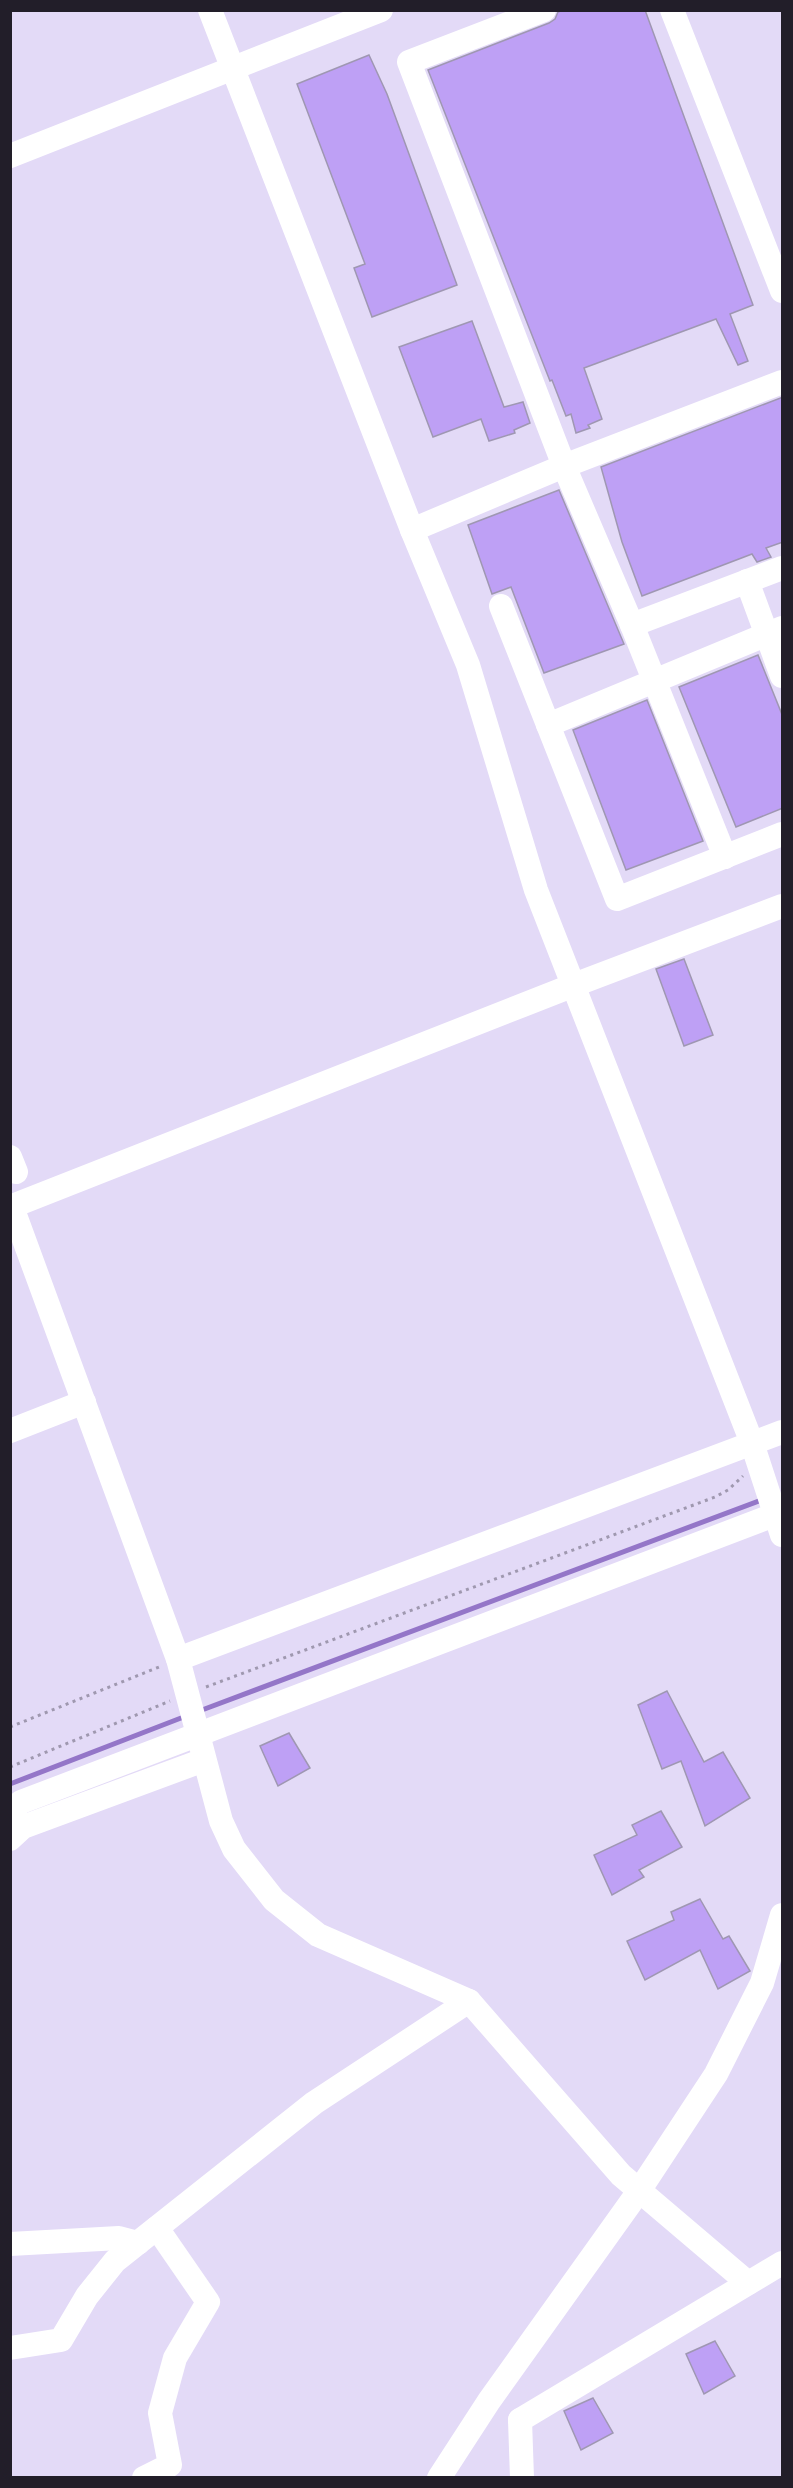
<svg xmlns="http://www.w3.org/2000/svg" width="793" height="2488" font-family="'Archivo Narrow',sans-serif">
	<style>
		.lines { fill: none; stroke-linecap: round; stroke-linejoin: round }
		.stream { stroke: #9476c8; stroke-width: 5 }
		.building { fill: #bea0f5; stroke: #9f97b2; stroke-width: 1.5 }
		.path { stroke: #9f98af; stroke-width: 3; stroke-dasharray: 3 4.5; stroke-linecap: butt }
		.minor { stroke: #fff; stroke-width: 24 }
	</style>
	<rect width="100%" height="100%" fill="#e3daf7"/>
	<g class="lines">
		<g class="stream">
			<polyline points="202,1710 764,1499"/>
			<polyline points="10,1784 181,1718"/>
		</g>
	</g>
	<g class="building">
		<polygon points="563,10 645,10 753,305 730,314 748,361 738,365 716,319 584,368 602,419 588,425 590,428 576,433 571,414 566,416 552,380 550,381 428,70 549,23 555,19 558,12"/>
		<polygon points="369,55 387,94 457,285 372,317 354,268 365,264 297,84"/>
		<polygon points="472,321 504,407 523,402 530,423 514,430 515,433 489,441 481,419 433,437 399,347"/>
		<polygon points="783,397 783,542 766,548 771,557 757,562 752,554 642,596 622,542 601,467"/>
		<polygon points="559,490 624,644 544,673 511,587 492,594 468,525"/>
		<polygon points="758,655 783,717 783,808 736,827 679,687"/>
		<polygon points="647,700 703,841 626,870 573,730"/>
		<polygon points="684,959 713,1035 684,1046 656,969"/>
		<polygon points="667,1691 704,1762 723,1752 750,1798 705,1826 681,1761 662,1769 638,1705"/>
		<polygon points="289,1733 310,1768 278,1786 260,1746"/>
		<polygon points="661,1811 682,1847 639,1870 644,1877 612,1895 594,1855 637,1835 632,1825"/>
		<polygon points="700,1899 723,1939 729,1936 750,1971 718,1989 700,1950 645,1980 627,1941 674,1920 671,1912"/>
		<polygon points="715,2341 735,2376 704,2394 686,2354"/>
		<polygon points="593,2398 613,2433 581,2450 564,2411"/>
	</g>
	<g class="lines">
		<g class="path">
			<polyline points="206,1687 715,1497 728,1490 743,1476"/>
			<polyline points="10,1727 159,1667"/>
			<polyline points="10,1767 170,1701"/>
		</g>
		<g class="minor">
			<polyline points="210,10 412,530 468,665 536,890 752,1443 782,1535"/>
			<polyline points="544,10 409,62 564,466 632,625 782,568"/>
			<polyline points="672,10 782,291"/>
			<polyline points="10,156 381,10"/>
			<polyline points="412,530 564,466 782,382"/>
			<polyline points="747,581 782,676"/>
			<polyline points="501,606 617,899 782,834"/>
			<polyline points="632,625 725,857"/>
			<polyline points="548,725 782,628"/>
			<polyline points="10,1157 16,1172"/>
			<polyline points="10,1207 574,985 782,906"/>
			<polyline points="12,1207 178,1659 221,1821 234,1849 274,1900 318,1935 469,2001 621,2175 748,2283"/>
			<polyline points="10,1431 84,1402"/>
			<polyline points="178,1659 782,1432"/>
			<polyline points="10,1812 21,1802 782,1512"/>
			<polyline points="10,1839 23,1827 204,1760"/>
			<polyline points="10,2244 119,2238 138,2243"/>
			<polyline points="10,2348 61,2340 87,2296 115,2261 314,2103 469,2001"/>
			<polyline points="520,2420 782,2263"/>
			<polyline points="520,2420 522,2478"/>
			<polyline points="144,2478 170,2465 160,2413 175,2358 208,2302 157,2228"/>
			<polyline points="439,2478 489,2401 639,2191 716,2074 762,1983 782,1915"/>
		</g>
	</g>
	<rect width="793" height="2488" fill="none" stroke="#221e29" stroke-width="24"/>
</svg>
